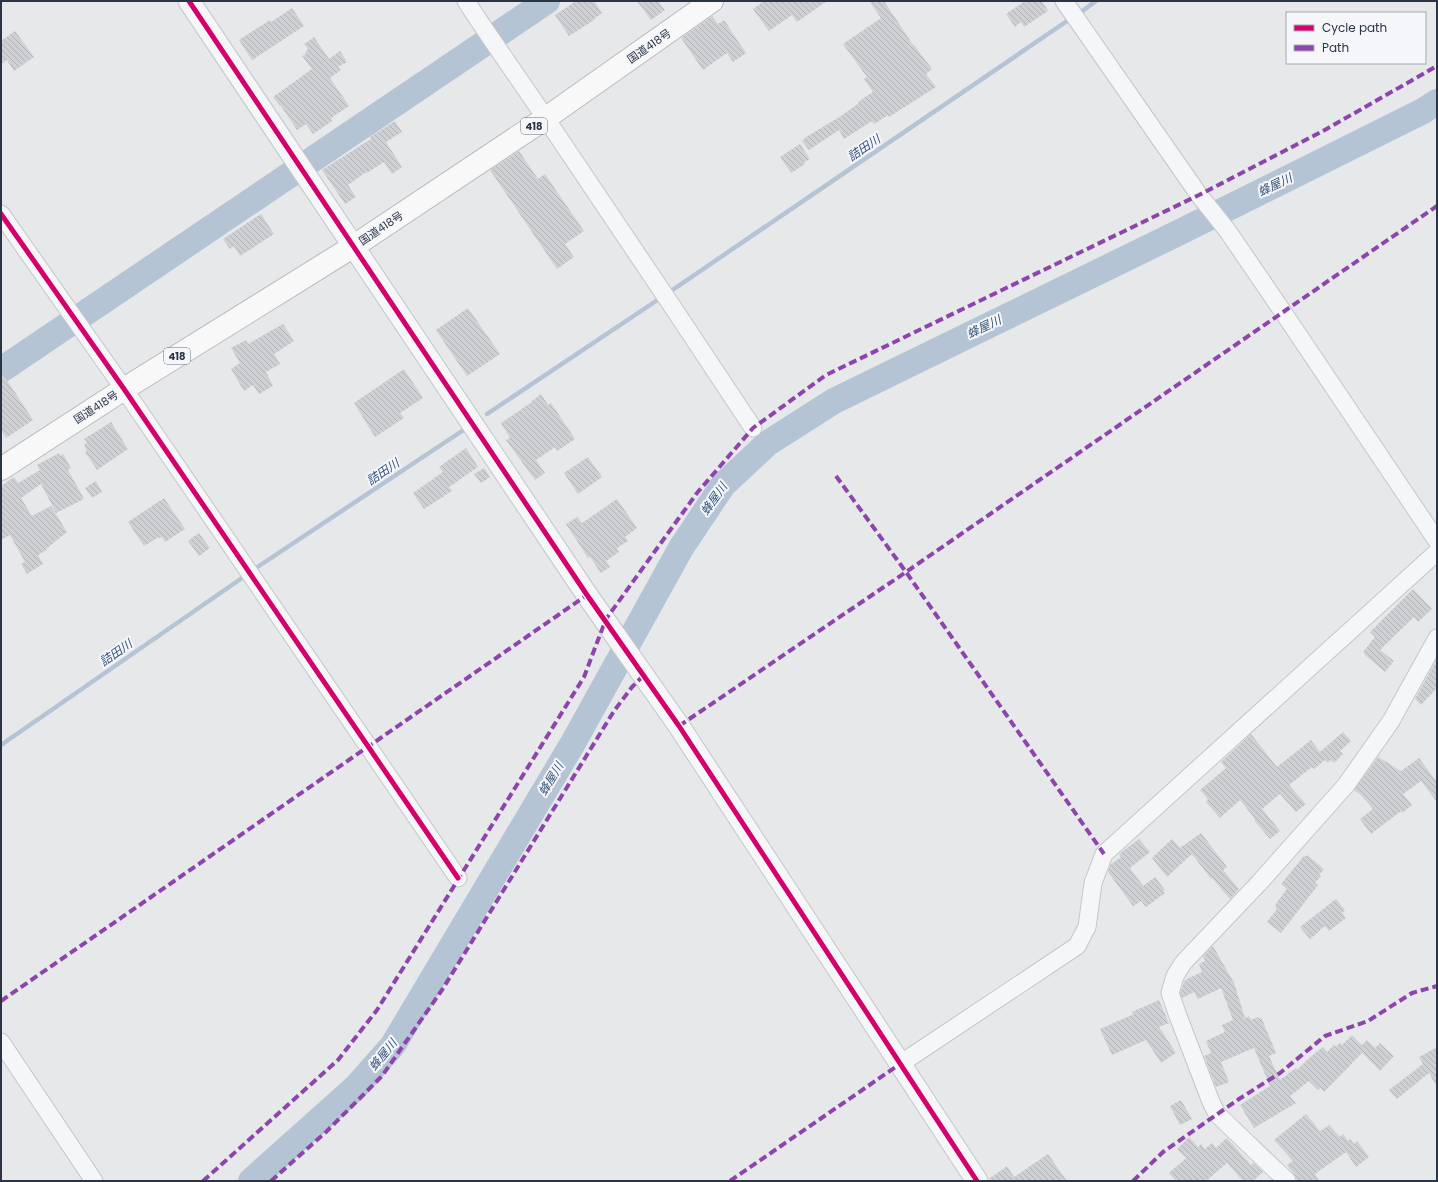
<svg xmlns="http://www.w3.org/2000/svg" width="1438" height="1182" font-family="Poppins,'Noto Sans JP',sans-serif">
	<style>
		.lines { fill: none; stroke-linecap: round; stroke-linejoin: round }
		.stream { stroke: #b4c4d5; stroke-width: 4.5 }
		.river { stroke: #b4c4d5; stroke-width: 26 }
		.building { fill: url(#building-back-hatch) }
		.minor-casing { stroke: #c4c6c8; stroke-width: 19 }
		.tertiary-casing { stroke: #c4c6c8; stroke-width: 23 }
		.trunk-casing { stroke: #b8bbbf; stroke-width: 24 }
		.minor { stroke: #f5f6f7; stroke-width: 17 }
		.tertiary { stroke: #f5f6f7; stroke-width: 21 }
		.trunk { stroke: #f8f8f8; stroke-width: 22 }
		.quiet { stroke: #8e44ad; stroke-width: 4; stroke-dasharray: 8 4; stroke-linecap: butt }
		.cycleway-casing { stroke: #f4f6f9; stroke-width: 8 }
		.cycleway { stroke: #d6006c; stroke-width: 5 }
		.labels { text-anchor: middle; stroke-width: 4; stroke-linejoin: round; paint-order: stroke }
		.shield { fill: #f4f6f9; stroke: #676e7b; stroke-width: 1 }
		.shield-label { font-size: 10px; font-weight: bold; fill: #2b3445 }
		.street-label { font-size: 11px; fill: #2b3445; stroke: #f4f6f9 }
		.water-label { font-size: 12px; font-style: italic; fill: #34527a; stroke: #f4f6f9 }
	</style>
	<defs>
		<pattern id="building-back-hatch" width="6" height="6" patternUnits="userSpaceOnUse"><rect width="6" height="6" fill="#ced0d3"/><path d="M-1 5l2 2M0 0l6 6M5-1l2 2" fill="none" stroke="#b1b3b6"/></pattern>
	</defs>
	<rect width="100%" height="100%" fill="#e6e8ea"/>
	<g class="lines">
		<g class="stream">
			<polyline points="1081,12 1096,1"/>
			<polyline points="671,291 1067,21"/>
			<polyline points="487,414 656,301"/>
			<polyline points="256,568 462,431"/>
			<polyline points="1,745 242,578"/>
		</g>
		<g class="river">
			<polyline points="1,370 547,1"/>
			<polyline points="251,1181 356,1087 393,1045 573,743 681,548 723,485 768,443 834,401 1176,234 1423,111 1437,102"/>
		</g>
	</g>
	<g class="building">
		<polygon points="576,1 594,1 602,13 594,19 594,20 569,36 555,15"/>
		<polygon points="637,1 658,1 665,10 651,20"/>
		<polygon points="764,1 827,1 797,22 792,15 769,31 753,9"/>
		<polygon points="869,1 884,1 913,45 914,45 932,69 926,74 936,87 889,117 888,115 874,124 872,121 844,139 839,130 809,150 802,141 806,137 841,116 859,103 858,102 873,92 864,79 867,77 843,44 881,18"/>
		<polygon points="1025,1 1042,1 1048,11 1024,27 1021,22 1015,27 1006,14"/>
		<polygon points="292,8 304,26 252,60 239,40 270,20 271,22"/>
		<polygon points="712,16 718,24 724,20 746,53 733,62 727,53 703,70 681,38"/>
		<polygon points="15,31 34,57 14,71 7,60 1,64 1,41"/>
		<polygon points="314,37 329,59 340,51 347,62 338,67 341,70 330,78 349,106 331,118 332,121 313,134 306,124 297,130 281,106 280,106 273,97 312,69 302,56 306,54 305,52 308,49 304,44"/>
		<polygon points="395,121 402,132 386,142 402,167 392,174 384,162 367,173 366,172 348,185 356,197 345,204 322,170 371,139 370,137"/>
		<polygon points="800,144 810,159 804,162 805,164 791,173 780,157"/>
		<polygon points="519,151 538,179 545,174 584,231 565,244 574,257 557,269 490,170"/>
		<polygon points="261,214 274,234 240,256 234,246 230,249 223,239"/>
		<polygon points="468,308 500,354 467,376 436,330"/>
		<polygon points="283,324 294,341 274,354 280,364 266,372 273,386 259,394 253,385 244,391 231,369 240,363 231,348 246,340 248,344"/>
		<polygon points="404,369 423,398 400,413 404,418 375,437 354,403"/>
		<polygon points="1,371 33,420 6,438 1,430"/>
		<polygon points="541,394 548,405 551,403 575,439 557,451 555,447 536,460 545,473 535,480 506,440 510,438 501,423 532,402 532,401"/>
		<polygon points="111,422 128,449 97,470 85,452 87,451 84,445 87,442 84,439"/>
		<polygon points="466,448 478,467 449,487 452,491 424,509 413,493 443,472 439,467"/>
		<polygon points="59,453 60,456 63,454 71,468 68,470 84,499 56,513 41,484 21,498 32,516 51,506 67,532 46,549 47,550 38,555 43,564 27,574 21,564 25,562 10,535 1,540 1,486 14,477 18,483 40,470 37,465"/>
		<polygon points="588,457 602,477 578,494 564,473"/>
		<polygon points="484,468 490,477 481,483 474,474"/>
		<polygon points="96,481 102,492 92,498 85,488"/>
		<polygon points="164,498 185,529 165,542 162,537 159,538 159,537 144,546 128,522"/>
		<polygon points="617,499 637,528 625,537 628,541 617,548 619,552 606,561 610,567 601,573 590,557 588,558 566,524 577,517 582,523"/>
		<polygon points="199,533 210,548 199,556 188,541"/>
		<polygon points="1413,589 1432,609 1418,622 1414,617 1380,650 1394,661 1385,672 1364,654 1365,653 1363,652 1375,637 1370,632"/>
		<polygon points="1437,659 1437,688 1421,705 1415,699"/>
		<polygon points="1343,732 1351,741 1340,751 1343,754 1334,763 1331,760 1328,763 1325,760 1314,769 1312,767 1289,785 1306,804 1296,812 1280,794 1262,809 1280,831 1270,839 1254,820 1255,819 1240,800 1220,818 1206,802 1208,799 1200,790 1226,768 1221,762 1251,734 1277,767 1311,740 1320,752"/>
		<polygon points="1378,757 1401,771 1419,758 1437,782 1437,802 1421,781 1403,794 1412,805 1402,813 1401,811 1371,834 1360,819 1373,809 1361,795 1354,790"/>
		<polygon points="1201,833 1227,867 1223,870 1239,889 1230,899 1212,878 1211,879 1192,854 1167,877 1152,858 1172,839 1180,848"/>
		<polygon points="1139,839 1150,852 1130,868 1143,886 1155,877 1165,890 1163,891 1165,893 1146,907 1141,901 1133,906 1108,872 1110,865 1121,857 1119,854"/>
		<polygon points="1307,855 1324,869 1319,875 1321,876 1315,883 1318,885 1281,933 1267,922 1277,909 1275,907 1277,902 1287,889 1281,884 1304,856 1305,857"/>
		<polygon points="1336,899 1345,910 1342,913 1346,918 1329,931 1325,926 1310,939 1300,927"/>
		<polygon points="1213,946 1234,983 1245,1018 1249,1016 1251,1020 1258,1017 1259,1019 1261,1017 1276,1053 1269,1056 1280,1080 1296,1068 1297,1070 1308,1059 1323,1047 1327,1052 1334,1045 1336,1047 1340,1043 1342,1045 1352,1035 1362,1045 1367,1040 1375,1048 1380,1043 1394,1056 1380,1071 1362,1053 1324,1092 1321,1088 1318,1090 1309,1081 1290,1096 1296,1103 1254,1128 1240,1105 1270,1086 1254,1048 1221,1062 1229,1082 1216,1087 1204,1056 1211,1053 1206,1041 1225,1032 1222,1025 1233,1020 1221,988 1198,999 1194,992 1182,998 1180,993 1185,980 1202,972 1199,964 1205,961 1203,956"/>
		<polygon points="1159,1000 1169,1023 1159,1027 1176,1053 1161,1063 1146,1040 1112,1055 1100,1029 1134,1014 1132,1012"/>
		<polygon points="1437,1047 1437,1087 1429,1073 1397,1099 1389,1090 1423,1064 1419,1057"/>
		<polygon points="1181,1100 1192,1119 1180,1125 1170,1106"/>
		<polygon points="1306,1114 1320,1131 1329,1125 1340,1137 1343,1134 1348,1141 1350,1139 1354,1144 1357,1141 1369,1157 1356,1167 1346,1152 1315,1174 1319,1181 1298,1181 1294,1174 1287,1165 1293,1161 1274,1140"/>
		<polygon points="1189,1137 1198,1147 1201,1144 1205,1149 1212,1143 1216,1148 1227,1138 1251,1165 1253,1163 1263,1172 1253,1181 1243,1181 1227,1163 1206,1181 1176,1181 1169,1173 1186,1158 1177,1149"/>
		<polygon points="1048,1154 1067,1181 989,1181 989,1179 1007,1166 1014,1177"/>
	</g>
	<g class="lines">
		<defs>
			<g id="minor">
				<path d="M466,1C494,44 524,86 553,129C620,228 687,328 753,428"/>
				<polyline points="1064,1 1199,195 1227,230 1283,312 1437,541"/>
				<polyline points="1,214 124,389 458,878"/>
				<polyline points="1,1042 94,1181"/>
				<polyline points="900,1064 1077,946 1087,927 1093,883 1104,854 1437,552"/>
				<polyline points="1287,1181 1217,1114 1211,1102 1178,1016 1170,993 1175,976 1183,963 1259,883 1346,785 1391,721 1437,638"/>
			</g>
			<polyline id="tertiary" points="189,1 587,595 679,726 977,1181"/>
			<polyline id="trunk" points="1,469 124,389 354,246 546,118 712,1"/>
		</defs>
		<use href="#minor" class="minor-casing"/>
		<use href="#tertiary" class="tertiary-casing"/>
		<use href="#trunk" class="trunk-casing"/>
		<use href="#minor" class="minor"/>
		<use href="#tertiary" class="tertiary"/>
		<use href="#trunk" class="trunk"/>
		<g class="quiet">
			<polyline points="836,476 906,572 1104,854"/>
			<polyline points="679,726 906,572 1437,206"/>
			<polyline points="1,1001 587,595"/>
			<polyline points="203,1181 338,1060 377,1010 584,677 606,619 697,493 753,428 826,375 1199,195 1323,131 1437,66"/>
			<polyline points="271,1181 326,1132 382,1076 442,990 614,711 632,687 644,675"/>
			<polyline points="730,1181 900,1064"/>
			<polyline points="1133,1181 1163,1152 1239,1099 1280,1073 1325,1036 1368,1021 1412,993 1437,986"/>
		</g>
		<defs>
			<g id="cycleway">
				<polyline points="189,1 587,595 679,726 977,1181"/>
				<polyline points="1,214 124,389 458,878"/>
			</g>
		</defs>
		<use href="#cycleway" class="cycleway-casing"/>
		<use href="#cycleway" class="cycleway"/>
	</g>
	<g class="labels">
		<g class="shield">
			<rect x="521" y="118" width="26" height="16" rx="3"/>
			<rect x="164" y="348" width="26" height="16" rx="3"/>
		</g>
		<g class="shield-label">
			<text x="534" y="130">418</text>
			<text x="177" y="360">418</text>
		</g>
		<g class="street-label">
			<text transform="translate(649 46) rotate(-35)" y="4">国道418号</text>
			<text transform="translate(381 228) rotate(-34)" y="4">国道418号</text>
			<text transform="translate(96 407) rotate(-33)" y="4">国道418号</text>
		</g>
		<g class="water-label">
			<text transform="translate(864 148) rotate(-34)" y="4">詰田川</text>
			<text transform="translate(1275 185) rotate(-26)" y="4">蜂屋川</text>
			<text transform="translate(984 327) rotate(-26)" y="4">蜂屋川</text>
			<text transform="translate(383 472) rotate(-34)" y="4">詰田川</text>
			<text transform="translate(714 499) rotate(-55)" y="4">蜂屋川</text>
			<text transform="translate(116 653) rotate(-35)" y="4">詰田川</text>
			<text transform="translate(551 779) rotate(-59)" y="4">蜂屋川</text>
			<text transform="translate(383 1055) rotate(-51)" y="4">蜂屋川</text>
		</g>
	</g>
	<rect width="1438" height="1182" fill="none" stroke="#2b3445" stroke-width="4"/>
	<rect x="1286" y="12" width="140" height="52" fill="#f4f6f9" stroke="#a4a8b1"/>
	<rect x="1294" y="25" width="20" height="6" fill="#d6006c" stroke="#a4a8b1"/>
	<text x="1322" y="32" font-size="12" fill="#2b3445">Cycle path</text>
	<rect x="1294" y="45" width="20" height="6" fill="#8e44ad" stroke="#a4a8b1"/>
	<text x="1322" y="52" font-size="12" fill="#2b3445">Path</text>
</svg>
